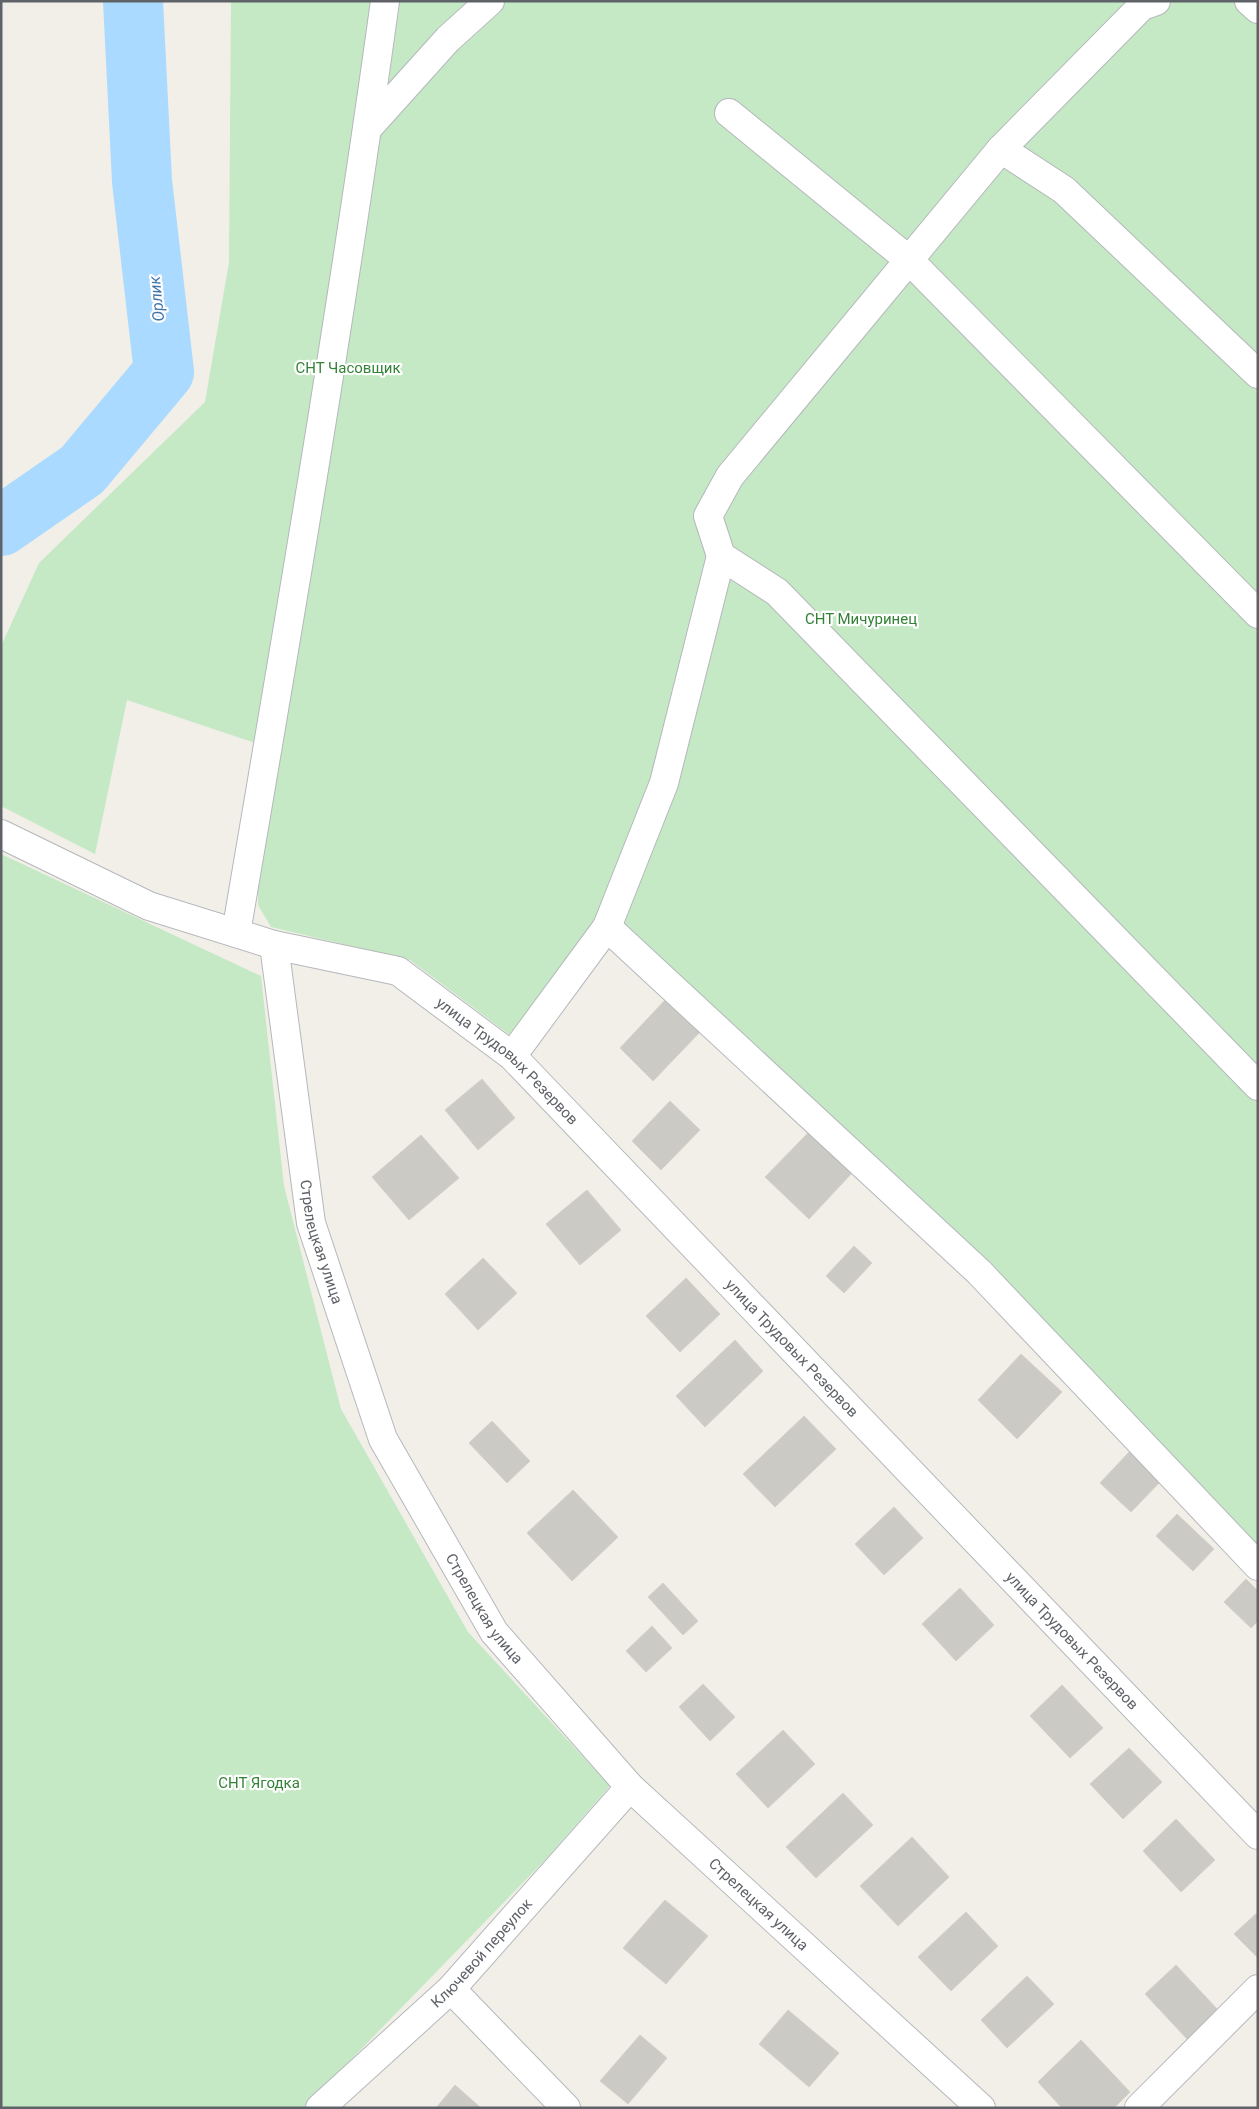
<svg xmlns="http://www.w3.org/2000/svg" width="1259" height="2109" font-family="Roboto,sans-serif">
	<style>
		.green { fill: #c5e8c5 }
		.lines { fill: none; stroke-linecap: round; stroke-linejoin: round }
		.river { stroke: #aadaff; stroke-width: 60 }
		.building { fill: #cccac5; stroke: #d6d1c6 }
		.minor-casing { stroke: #b5b8bc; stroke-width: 30 }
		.minor { stroke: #fff; stroke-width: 28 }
		.labels { text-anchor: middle; stroke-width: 4.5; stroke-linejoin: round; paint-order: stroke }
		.park-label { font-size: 15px; fill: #348238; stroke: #fff }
		.street-label { font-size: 15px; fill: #5f6368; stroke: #fff }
		.water-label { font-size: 16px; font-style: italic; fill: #4174aa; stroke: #fff }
	</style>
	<rect width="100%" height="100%" fill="#f1efe8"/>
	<g class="green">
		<polygon points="231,1 1258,1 1258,1566 616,932 530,1050 410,960 271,927 258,905 258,744 127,700 95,854 1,806 1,646 39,563 205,402 229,262"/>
		<polygon points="1,854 261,976 284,1186 341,1409 468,1632 610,1786 545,1860 304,2108 1,2108"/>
	</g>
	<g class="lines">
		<polyline class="river" points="1,526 82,470 164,372 142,181 133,1"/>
	</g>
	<g class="building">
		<polygon points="666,999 700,1032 653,1081 620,1048"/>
		<polygon points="482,1079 515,1118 478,1150 445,1110"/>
		<polygon points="670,1101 700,1130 661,1170 632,1141"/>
		<polygon points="809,1132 852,1173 809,1219 765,1177"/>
		<polygon points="421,1135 459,1178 409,1220 372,1177"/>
		<polygon points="587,1190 621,1230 580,1265 546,1224"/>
		<polygon points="854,1246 872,1263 844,1293 826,1276"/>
		<polygon points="483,1258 517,1293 478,1330 445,1294"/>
		<polygon points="686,1278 720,1314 680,1352 646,1316"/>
		<polygon points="735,1340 763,1371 705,1427 676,1396"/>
		<polygon points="1021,1354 1062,1392 1017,1439 978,1400"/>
		<polygon points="804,1416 836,1449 775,1507 743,1474"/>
		<polygon points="492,1421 530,1461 507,1483 469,1443"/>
		<polygon points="1130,1451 1161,1481 1131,1512 1100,1483"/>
		<polygon points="573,1490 618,1537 572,1581 527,1533"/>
		<polygon points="894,1507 923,1538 884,1575 855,1544"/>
		<polygon points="1177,1514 1214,1549 1193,1571 1156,1536"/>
		<polygon points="1246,1579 1258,1591 1258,1621 1251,1628 1224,1602"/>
		<polygon points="663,1583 698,1621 683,1635 648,1597"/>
		<polygon points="960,1588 994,1625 956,1661 922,1624"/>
		<polygon points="652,1626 672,1648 646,1672 626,1651"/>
		<polygon points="703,1684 735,1717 710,1741 679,1707"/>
		<polygon points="1062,1685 1103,1728 1070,1758 1030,1716"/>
		<polygon points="783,1730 815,1764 768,1808 736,1774"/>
		<polygon points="1129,1748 1162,1782 1123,1819 1090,1784"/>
		<polygon points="843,1793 873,1825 816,1878 786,1847"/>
		<polygon points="1176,1819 1215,1860 1181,1892 1143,1851"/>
		<polygon points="912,1837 949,1877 898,1926 860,1886"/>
		<polygon points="665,1900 708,1936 666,1984 623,1948"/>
		<polygon points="966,1912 998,1946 951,1991 918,1957"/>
		<polygon points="1258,1912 1258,1958 1234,1934"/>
		<polygon points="1176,1965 1218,2010 1187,2039 1145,1994"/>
		<polygon points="1027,1976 1054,2004 1007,2048 981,2020"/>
		<polygon points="788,2010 839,2053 809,2087 759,2044"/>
		<polygon points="640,2035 667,2058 628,2104 600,2081"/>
		<polygon points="1081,2040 1130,2092 1114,2108 1062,2108 1038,2082"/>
		<polygon points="455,2085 481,2108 436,2108"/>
	</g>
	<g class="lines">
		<defs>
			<g id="minor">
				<polyline points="1249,1 1258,9"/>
				<polyline points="729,113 909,260 1258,614"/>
				<polyline points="367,129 448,39 490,1"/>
				<polyline points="1001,149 1064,190 1258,374"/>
				<polyline points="721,556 708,516 730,476 1001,149 1142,6 1156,1"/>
				<path id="s1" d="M1,834L149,906L274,945L398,971L512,1056L1258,1835"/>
				<polyline points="607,927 979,1272 1258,1566"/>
				<path d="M236,933C289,623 342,313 385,1"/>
				<path id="s2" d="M274,945L311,1223L383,1439L494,1632L630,1787L981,2108"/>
				<polyline points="512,1056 607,927 664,783 721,556 777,592 1258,1086"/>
				<polyline points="451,1989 566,2108"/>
				<path id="s3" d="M320,2108L451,1989L630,1787"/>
				<polyline points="1139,2108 1258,1989"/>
			</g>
		</defs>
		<use href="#minor" class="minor-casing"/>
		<use href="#minor" class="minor"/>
	</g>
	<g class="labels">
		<g class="park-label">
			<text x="348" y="373">СНТ Часовщик</text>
			<text x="861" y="624">СНТ Мичуринец</text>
			<text x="259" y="1788">СНТ Ягодка</text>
		</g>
		<g class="street-label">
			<text dy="5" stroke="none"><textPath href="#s1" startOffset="564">улица Трудовых Резервов</textPath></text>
			<text dy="5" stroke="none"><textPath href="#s2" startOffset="301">Стрелецкая улица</textPath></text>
			<text dy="5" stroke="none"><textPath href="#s1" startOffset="969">улица Трудовых Резервов</textPath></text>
			<text dy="5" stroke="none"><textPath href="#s2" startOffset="706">Стрелецкая улица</textPath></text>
			<text dy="5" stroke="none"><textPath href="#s1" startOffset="1374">улица Трудовых Резервов</textPath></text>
			<text dy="5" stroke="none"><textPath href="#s2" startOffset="1111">Стрелецкая улица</textPath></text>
			<text dy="5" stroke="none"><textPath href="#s3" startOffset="224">Ключевой переулок</textPath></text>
		</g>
		<g class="water-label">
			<text transform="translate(156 299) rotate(-96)" y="6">Орлик</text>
		</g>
	</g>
	<rect width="1259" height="2109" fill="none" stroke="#5f6368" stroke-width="5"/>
</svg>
